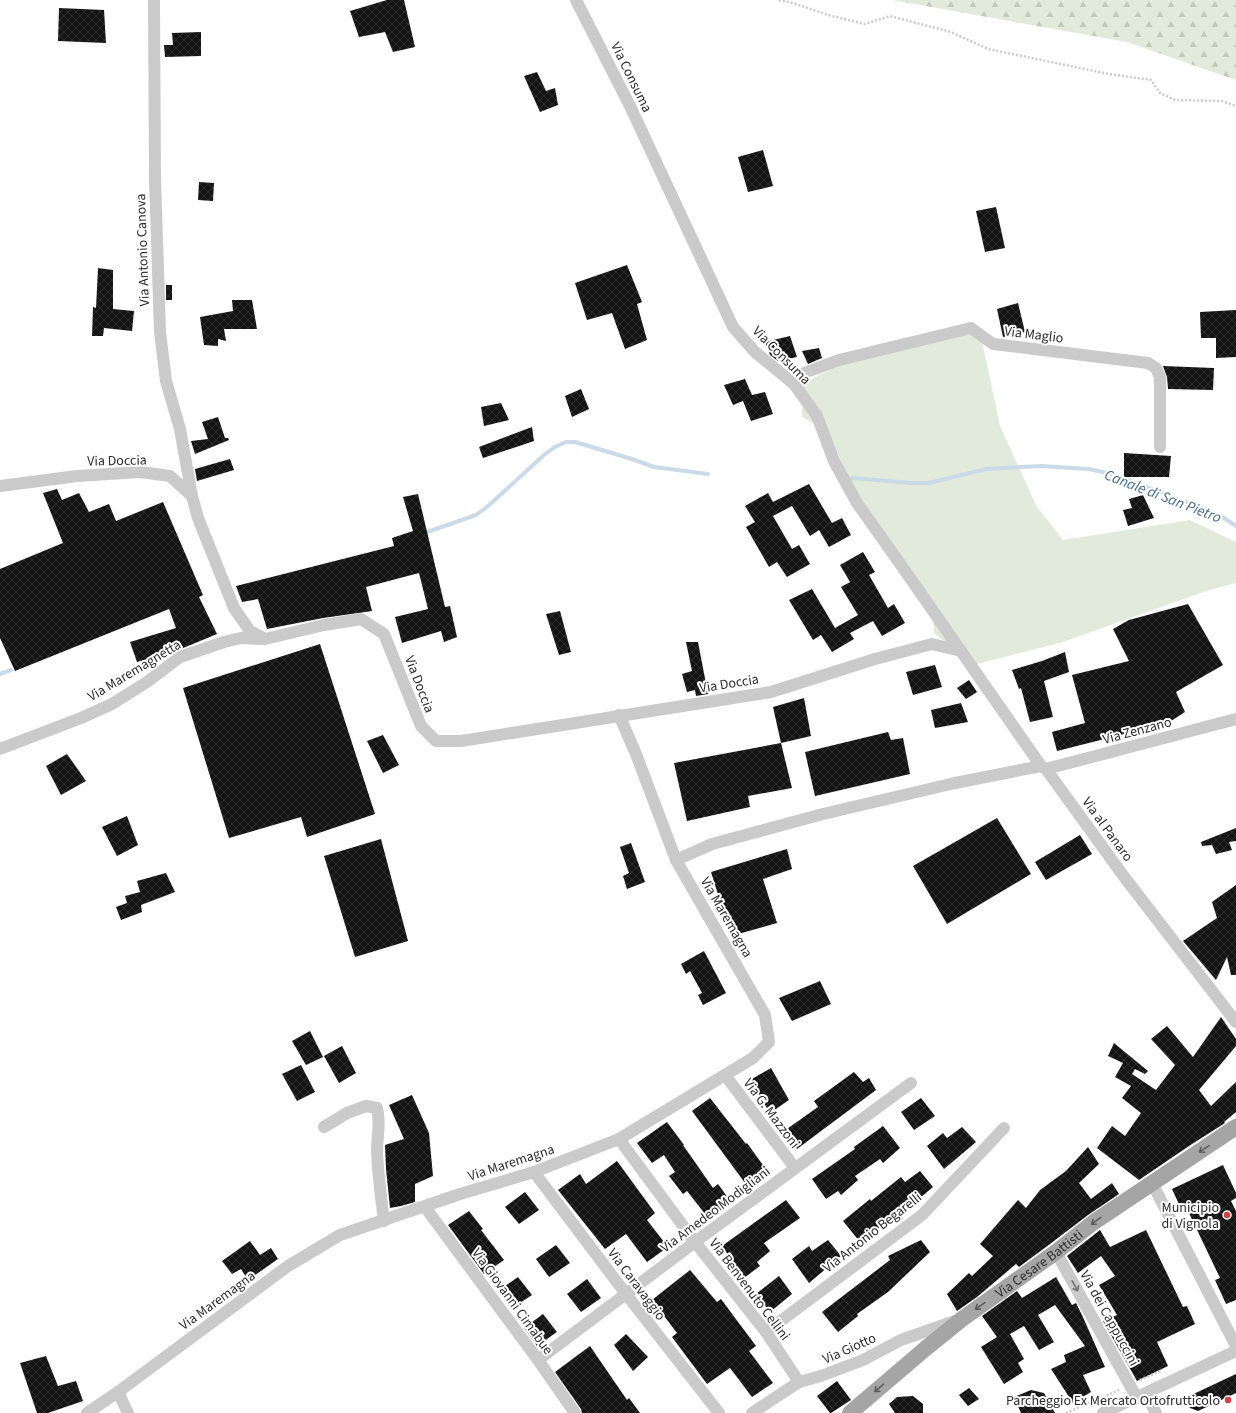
<svg xmlns="http://www.w3.org/2000/svg" width="1236" height="1413" font-family="'Source Sans 3',sans-serif">
	<style>
		.grass { fill: #e2eadc }
		.forest { fill: url(#forest-firs) }
		.lines { fill: none; stroke-linecap: round; stroke-linejoin: round }
		.stream { stroke: #cadae8; stroke-width: 4 }
		.building { fill: url(#building-cross-hatch) }
		.path { stroke: #cacaca; stroke-width: 2.5; stroke-dasharray: 2 2; stroke-linecap: butt }
		.minor { stroke: #cacaca; stroke-width: 12 }
		.major { stroke: #a5a5a5; stroke-width: 16 }
		.oneway { stroke: #5d5d5d }
		.oneway2 { stroke: #747474 }
		.poi-dot { fill: #d63e3f; stroke: #fff; stroke-width: 1.5 }
		.labels { text-anchor: middle; stroke-width: 4; stroke-linejoin: round; paint-order: stroke }
		.street-label { font-size: 14px; fill: #2d2d2d; stroke: #fff }
		.poi-label { font-size: 14px; fill: #2d2d2d; stroke: #fff; text-anchor: end }
		.water-label { font-size: 15px; font-style: italic; fill: #426988; stroke: #fff }
	</style>
	<defs>
		<pattern id="forest-firs" width="22" height="20" patternUnits="userSpaceOnUse"><rect width="22" height="20" fill="#e2eadc"/><path d="M5 1l3.5 6h-7zM16 11l3.5 6h-7z" fill="#c2c9bd"/></pattern>
		<pattern id="building-cross-hatch" width="8" height="8" patternUnits="userSpaceOnUse"><rect width="8" height="8" fill="#141414"/><path d="M0 0l8 8M0 8l8-8" fill="none" stroke="#2e2e2e"/></pattern>
	</defs>
	<rect width="100%" height="100%" fill="#fff"/>
	<polygon class="grass" points="980,332 1000,426 1037,507 1063,540 1190,520 1236,542 1236,583 1206,591 1063,642 973,665 934,633 933,614 858,495 832,442 829,432 802,417 803,384 877,344"/>
	<polygon class="forest" points="892,0 1236,0 1236,80 1127,42"/>
	<g class="lines">
		<g class="stream">
			<polyline points="852,478 912,483 929,483 986,469 1041,466 1089,469 1116,475 1204,509 1221,516 1236,526"/>
			<polyline points="427,532 476,515 487,507 544,455 555,447 566,442 575,442 632,459 654,467 708,474"/>
			<polyline points="0,674 11,670"/>
		</g>
	</g>
	<g class="building">
		<polygon points="387,0 404,0 415,47 393,52 385,32 359,37 350,11"/>
		<polygon points="59,8 104,10 106,43 58,41"/>
		<polygon points="201,32 201,56 165,57 164,45 173,45 172,33"/>
		<polygon points="537,72 546,91 555,88 558,105 540,112 524,76"/>
		<polygon points="763,150 773,186 748,192 738,157"/>
		<polygon points="199,182 214,183 213,201 198,200"/>
		<polygon points="996,207 1005,248 985,252 976,211"/>
		<polygon points="627,265 642,302 637,304 647,340 625,349 612,313 587,320 575,283"/>
		<polygon points="98,268 113,270 113,309 134,311 132,331 104,328 103,336 92,336 93,307 96,308"/>
		<rect x="166" y="285" width="6" height="15"/>
		<polygon points="232,300 252,300 257,329 224,329 226,341 218,339 218,346 204,345 200,317 233,311"/>
		<polygon points="1018,303 1025,332 1003,337 997,309"/>
		<polygon points="1236,310 1236,357 1216,358 1216,338 1201,338 1200,312"/>
		<polygon points="790,336 797,357 778,361 770,355 765,342"/>
		<polygon points="819,348 822,358 808,364 802,351"/>
		<polygon points="1163,366 1214,368 1213,390 1168,389 1167,377"/>
		<polygon points="745,379 752,395 765,392 773,414 751,421 743,401 733,405 724,385"/>
		<polygon points="581,389 589,409 572,417 565,396"/>
		<polygon points="501,403 509,420 484,426 481,407"/>
		<polygon points="218,417 225,438 228,438 229,440 195,454 191,441 208,439 202,422"/>
		<polygon points="532,427 534,441 483,458 479,447"/>
		<polygon points="1124,453 1171,456 1169,477 1124,477"/>
		<polygon points="230,459 234,470 197,481 195,469"/>
		<polygon points="809,484 832,523 842,518 851,535 829,547 819,530 810,536 792,506 773,516 792,549 799,545 810,564 787,577 777,562 769,567 746,527 755,522 745,506 768,493 773,502"/>
		<polygon points="57,489 62,500 79,493 89,512 109,504 116,521 163,502 203,595 199,597 217,634 176,651 137,662 130,642 176,628 169,609 15,671 0,638 0,569 63,543 43,493"/>
		<polygon points="418,494 445,607 450,606 457,637 444,642 441,631 402,643 395,617 428,609 419,573 366,587 372,611 323,618 267,629 258,599 242,602 236,586 394,546 392,538 413,531 403,497"/>
		<polygon points="1143,495 1154,518 1128,526 1123,510 1132,508 1129,499"/>
		<polygon points="863,552 875,572 869,575 888,608 894,604 905,623 882,636 873,621 850,633 854,639 832,652 821,635 813,640 789,600 812,589 835,628 858,615 841,587 850,582 840,565"/>
		<polygon points="1188,604 1223,665 1176,692 1185,712 1168,723 1057,751 1052,732 1085,723 1072,675 1129,661 1113,629 1129,620"/>
		<polygon points="560,611 571,652 559,655 546,614"/>
		<polygon points="686,642 698,642 708,694 696,696 695,690 687,692 682,674 692,671"/>
		<polygon points="320,644 375,814 307,837 301,817 229,838 183,688"/>
		<polygon points="1065,652 1069,672 1044,681 1053,717 1030,722 1021,688 1019,689 1012,670 1042,661"/>
		<polygon points="935,665 942,687 913,695 906,672"/>
		<polygon points="969,680 977,692 966,699 957,688"/>
		<polygon points="804,698 811,736 781,743 773,707"/>
		<polygon points="961,703 968,722 935,728 931,710"/>
		<polygon points="888,732 891,740 903,738 910,774 815,796 805,752"/>
		<polygon points="383,735 399,765 383,773 367,741"/>
		<polygon points="781,743 792,788 748,796 750,807 687,821 674,763"/>
		<polygon points="67,754 86,781 61,795 46,766"/>
		<polygon points="127,816 138,845 117,856 102,827"/>
		<polygon points="997,818 1031,874 947,924 913,866"/>
		<polygon points="1236,828 1236,841 1229,842 1232,850 1216,854 1212,845 1202,846 1201,842"/>
		<polygon points="1080,835 1092,854 1046,880 1035,862"/>
		<polygon points="381,839 408,941 355,957 324,856"/>
		<polygon points="631,843 645,882 627,889 623,876 629,873 620,847"/>
		<polygon points="787,849 792,869 763,879 777,923 731,936 711,872"/>
		<polygon points="166,873 175,892 141,905 142,912 121,920 116,907 127,903 125,896 140,892 137,881"/>
		<polygon points="1236,885 1236,975 1231,975 1227,957 1216,980 1183,941 1217,918 1212,902"/>
		<polygon points="704,951 726,993 703,1005 698,995 702,993 690,971 686,974 681,964"/>
		<polygon points="820,981 831,1004 792,1021 779,998"/>
		<polygon points="1221,1017 1236,1039 1236,1046 1199,1090 1211,1106 1236,1082 1236,1112 1224,1122 1225,1123 1189,1146 1139,1180 1097,1148 1112,1126 1125,1136 1141,1113 1122,1098 1131,1086 1115,1077 1123,1063 1108,1056 1114,1043 1148,1071 1145,1074 1135,1069 1132,1074 1156,1090 1175,1065 1151,1039 1167,1026 1193,1057"/>
		<polygon points="310,1031 323,1057 306,1065 292,1041"/>
		<polygon points="342,1046 356,1073 339,1083 324,1056"/>
		<polygon points="301,1065 315,1092 297,1101 282,1074"/>
		<polygon points="771,1068 789,1100 770,1113 750,1080"/>
		<polygon points="854,1072 863,1082 869,1078 876,1090 797,1149 784,1131 818,1107 814,1101"/>
		<polygon points="412,1095 429,1133 433,1176 415,1184 415,1202 401,1206 390,1208 386,1169 385,1145 404,1139 389,1105"/>
		<polygon points="710,1098 746,1144 747,1143 765,1168 745,1183 692,1111"/>
		<polygon points="921,1098 935,1116 914,1130 901,1112"/>
		<polygon points="667,1122 684,1145 683,1145 713,1188 718,1184 731,1202 709,1219 687,1191 683,1194 669,1176 675,1172 664,1155 652,1163 637,1143"/>
		<polygon points="883,1126 900,1148 883,1163 880,1159 855,1176 858,1180 841,1195 838,1191 826,1199 812,1179 855,1149 854,1147"/>
		<polygon points="962,1127 976,1142 944,1169 927,1146 943,1133 947,1138"/>
		<polygon points="1088,1147 1099,1164 1079,1183 1091,1199 1112,1183 1119,1194 1088,1215 1050,1244 1019,1267 1016,1264 977,1297 957,1311 947,1294 969,1273 972,1276 993,1256 980,1244 1018,1200 1026,1208 1040,1190 1066,1171"/>
		<polygon points="617,1161 655,1213 647,1220 668,1247 647,1262 626,1234 605,1249 558,1190 580,1174 586,1184"/>
		<polygon points="1223,1165 1236,1193 1236,1198 1231,1201 1236,1211 1236,1300 1226,1304 1215,1280 1220,1278 1188,1211 1183,1213 1172,1189"/>
		<polygon points="920,1171 933,1187 901,1214 900,1212 860,1242 843,1221 870,1199 871,1201 901,1177 905,1182"/>
		<polygon points="525,1192 539,1210 519,1224 505,1207"/>
		<polygon points="786,1200 800,1218 764,1243 770,1251 757,1262 760,1266 744,1278 722,1246"/>
		<polygon points="469,1211 483,1229 481,1230 504,1260 484,1274 448,1225"/>
		<polygon points="1100,1230 1110,1247 1146,1230 1183,1307 1187,1306 1195,1324 1157,1342 1168,1366 1137,1381 1103,1321 1117,1315 1099,1285 1115,1276 1101,1256 1078,1273 1067,1256"/>
		<polygon points="828,1240 841,1256 809,1283 792,1259 809,1246 812,1251"/>
		<polygon points="921,1240 930,1252 888,1292 857,1314 858,1316 838,1332 822,1312 890,1260 888,1256"/>
		<polygon points="250,1241 260,1255 271,1248 278,1259 248,1280 241,1269 232,1274 222,1261"/>
		<polygon points="556,1245 570,1263 549,1277 536,1259"/>
		<polygon points="690,1270 717,1302 721,1299 756,1346 749,1351 773,1383 752,1397 730,1368 707,1384 672,1337 677,1333 652,1300"/>
		<polygon points="779,1276 792,1294 770,1312 756,1294"/>
		<polygon points="518,1277 532,1295 511,1309 498,1291"/>
		<polygon points="1056,1277 1072,1305 1076,1303 1082,1315 1105,1367 1083,1375 1091,1392 1073,1403 1051,1369 1066,1362 1064,1355 1085,1346 1055,1305 1038,1315 1054,1342 1039,1350 1024,1326 1010,1334 1024,1359 1018,1363 1023,1372 1004,1384 981,1347 997,1337 982,1316 1017,1291 1022,1298"/>
		<polygon points="587,1279 601,1298 581,1312 567,1294"/>
		<polygon points="543,1314 557,1332 537,1346 524,1328"/>
		<polygon points="626,1334 648,1357 633,1371 614,1345"/>
		<polygon points="590,1346 627,1400 629,1398 640,1413 582,1413 581,1409 555,1372"/>
		<polygon points="46,1356 58,1386 76,1381 83,1401 48,1413 37,1413 20,1363"/>
		<polygon points="1236,1374 1236,1393 1198,1411 1190,1408 1185,1398"/>
		<polygon points="837,1381 851,1400 831,1413 830,1413 817,1396"/>
		<polygon points="969,1388 979,1399 968,1406 959,1395"/>
		<polygon points="1031,1390 1044,1393 1055,1413 1021,1413 1014,1397"/>
		<polygon points="913,1396 923,1404 923,1413 895,1413 889,1404 897,1397"/>
	</g>
	<g class="lines">
		<g class="path">
			<polyline points="779,0 793,3 828,15 865,24 890,16 951,32 988,49 1109,74 1151,80 1160,93 1175,100 1222,101 1236,106"/>
			<polyline points="1140,1380 1161,1371"/>
			<polyline points="1066,1413 1119,1390"/>
		</g>
		<g class="minor">
			<polyline points="154,0 155,179 160,332 166,381 180,429 192,496"/>
			<polyline points="576,0 630,106 733,327 755,352 794,384 817,416 834,461 857,503 901,565 1041,766 1046,769 1125,878 1236,1022"/>
			<polyline points="794,384 804,373 839,360 971,328 993,344 1148,363 1156,368 1160,377 1160,447"/>
			<polyline points="0,486 77,476 140,472 170,476 192,496 198,518 234,608 250,631 265,639 324,625 361,619 384,634 421,726 436,741 461,741 771,692 875,659 932,644 961,651"/>
			<polyline points="0,749 81,718 112,704 147,682 180,657 224,642 241,638 262,639"/>
			<polyline points="1046,769 1236,719"/>
			<polyline points="676,860 712,844 823,814 955,783 1041,766"/>
			<polyline points="725,1075 795,1168"/>
			<path d="M324,1127L347,1113L366,1106L377,1108C381,1123 377,1136 377,1152C378,1175 381,1198 384,1221"/>
			<polyline points="619,1139 695,1242 766,1332 799,1382"/>
			<polyline points="534,1172 626,1294 719,1413"/>
			<polyline points="1152,1183 1236,1346"/>
			<polyline points="425,1207 538,1360 575,1413"/>
			<polyline points="1056,1252 1137,1398"/>
			<polyline points="766,1332 922,1215 1004,1128"/>
			<polyline points="538,1360 695,1242 911,1083"/>
			<polyline points="118,1392 128,1413"/>
			<polyline points="1146,1394 1156,1413"/>
			<polyline points="87,1413 118,1392 288,1266 340,1235 460,1194 534,1172 619,1139 753,1058 769,1042 765,1015 676,860 636,754 619,715"/>
			<polyline points="752,1413 799,1382 821,1376 863,1360 901,1340 955,1321"/>
			<polyline points="1103,1413 1236,1351"/>
		</g>
		<path class="major" id="s1" d="M850,1413L925,1349L962,1319L1056,1252L1094,1222L1236,1127"/>
	</g>
	<defs><path id="oneway-shaft" d="M-6 0H5M1.5-3L5.5 0L1.5 3" fill="none" stroke-width="1.6" stroke-linecap="round" stroke-linejoin="round"/></defs>
	<g class="oneway">
		<use href="#oneway-shaft" transform="translate(1204 1149) rotate(146)"/>
		<use href="#oneway-shaft" transform="translate(1096 1221) rotate(144)"/>
		<use href="#oneway-shaft" transform="translate(980 1306) rotate(145)"/>
		<use href="#oneway-shaft" transform="translate(879 1388) rotate(139)"/>
	</g>
	<use class="oneway2" href="#oneway-shaft" transform="translate(1075 1286) rotate(61)"/>
	<g class="poi-dot">
		<circle cx="1227" cy="1215" r="4"/>
		<circle cx="1228" cy="1400" r="4"/>
	</g>
	<g class="labels">
		<g class="street-label">
			<text transform="translate(632 77) rotate(64)" y="5">Via Consuma</text>
			<text transform="translate(142 250) rotate(-92)" y="5">Via Antonio Canova</text>
			<text transform="translate(1034 334) rotate(7)" y="5">Via Maglio</text>
			<text transform="translate(782 355) rotate(45)" y="5">Via Consuma</text>
			<text transform="translate(117 460) rotate(-1)" y="5">Via Doccia</text>
			<text transform="translate(134 670) rotate(-31)" y="5">Via Maremagnetta</text>
			<text transform="translate(729 683) rotate(-9)" y="5">Via Doccia</text>
			<text transform="translate(420 684) rotate(69)" y="5">Via Doccia</text>
			<text transform="translate(1137 730) rotate(-15)" y="5">Via Zenzano</text>
			<text transform="translate(1108 829) rotate(54)" y="5">Via al Panaro</text>
			<text transform="translate(727 917) rotate(60)" y="5">Via Maremagna</text>
			<text transform="translate(772 1113) rotate(53)" y="5">Via G. Mazzoni</text>
			<text transform="translate(511 1162) rotate(-18)" y="5">Via Maremagna</text>
			<text transform="translate(715 1209) rotate(-37)" y="5">Via Amedeo Modigliani</text>
			<text transform="translate(872 1232) rotate(-38)" y="5">Via Antonio Begarelli</text>
			<text dy="5" stroke="none"><textPath href="#s1" startOffset="241">Via Cesare Battisti</textPath></text>
			<text transform="translate(637 1284) rotate(53)" y="5">Via Caravaggio</text>
			<text transform="translate(750 1289) rotate(53)" y="5">Via Benvenuto Cellini</text>
			<text transform="translate(217 1300) rotate(-36)" y="5">Via Maremagna</text>
			<text transform="translate(513 1301) rotate(54)" y="5">Via Giovanni Cimabue</text>
			<text transform="translate(1110 1318) rotate(61)" y="5">Via dei Cappuccini</text>
			<text transform="translate(849 1348) rotate(-24)" y="5">Via Giotto</text>
		</g>
		<g class="poi-label">
			<text x="1219" y="1212">Municipio<tspan x="1219" dy="16">di Vignola</tspan></text>
			<text x="1220" y="1405">Parcheggio Ex Mercato Ortofrutticolo</text>
		</g>
		<g class="water-label">
			<text transform="translate(1163 496) rotate(21)" y="5">Canale di San Pietro</text>
		</g>
	</g>
</svg>
